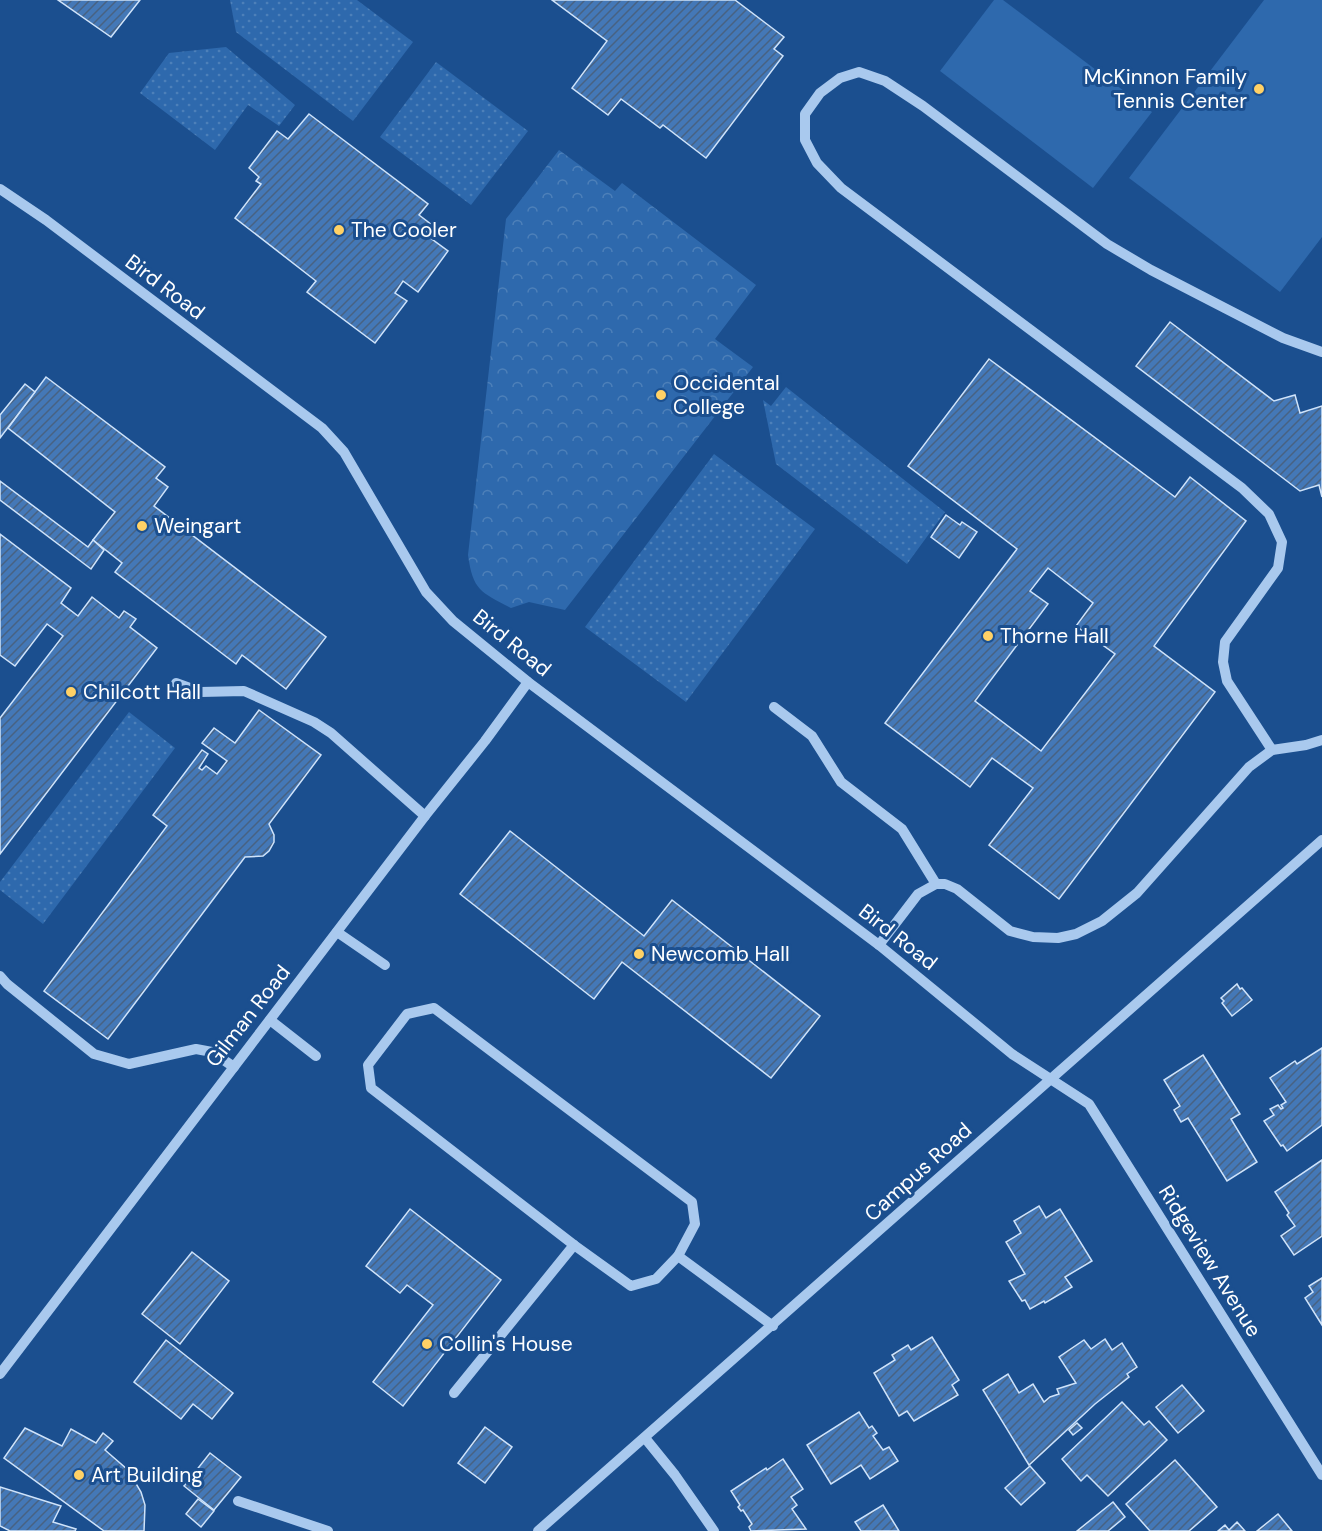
<svg xmlns="http://www.w3.org/2000/svg" width="1322" height="1531" font-family="'DM Sans',sans-serif">
	<style>
		.grass { fill: url(#grass-dots) }
		.park { fill: url(#park-crowns) }
		.garden { fill: #2e69ad }
		.building { fill: url(#building-hatch); stroke: #cfe3fa; stroke-width: 1.5; fill-rule: evenodd }
		.lines { fill: none; stroke-linecap: round; stroke-linejoin: round }
		.minor { stroke: #a9c9ee; stroke-width: 10 }
		.poi-dot { fill: #ffd166; stroke: #1b4f8f; stroke-width: 2 }
		.labels { text-anchor: middle; stroke-width: 6; stroke-linejoin: round; paint-order: stroke }
		.poi-label { font-size: 21px; fill: #fff; stroke: #1b4f8f; text-anchor: start }
		.street-label { font-size: 21px; fill: #fff; stroke: #1b4f8f }
	</style>
	<defs>
		<pattern id="grass-dots" width="8" height="8" patternUnits="userSpaceOnUse" patternTransform="scale(1.5)"><rect width="8" height="8" fill="#2e69ad"/><path d="M2 2h.1M6 6h.1" fill="none" stroke="#4d80b9" stroke-width="1.8" stroke-linecap="round"/></pattern>
		<pattern id="park-crowns" width="20" height="18" patternUnits="userSpaceOnUse" patternTransform="scale(1.5)"><rect width="20" height="18" fill="#2e69ad"/><path d="M2 6a3 3 0 1 1 6 0M12 15a3 3 0 1 1 6 0" fill="none" stroke="#4d80b9"/></pattern>
		<pattern id="building-hatch" width="6" height="6" patternUnits="userSpaceOnUse" patternTransform="scale(1.5)"><rect width="6" height="6" fill="#4478b7"/><path d="M-1 1l2-2M0 6l6-6M5 7l2-2" fill="none" stroke="#486282"/></pattern>
	</defs>
	<rect width="100%" height="100%" fill="#1b4f8f"/>
	<g class="grass">
		<polygon points="230,0 357,0 413,42 353,121 236,32"/>
		<polygon points="226,47 295,105 279,126 248,105 215,150 140,93 169,53"/>
		<polygon points="436,62 528,131 471,205 380,137"/>
		<polygon points="786,387 945,512 907,564 776,464 763,400 771,406"/>
		<polygon points="714,454 815,529 686,702 585,627"/>
		<polygon points="129,712 175,748 43,924 0,890 0,882"/>
	</g>
	<path class="park" d="M559,150L615,191L622,183L756,285L715,339L753,367L565,610L529,602L511,608C481,592 473,591 468,555L506,219Z"/>
	<g class="garden">
		<polygon points="994,0 1003,0 1152,112 1093,188 940,71"/>
		<polygon points="1264,0 1322,0 1322,237 1280,292 1129,178"/>
	</g>
	<g class="building">
		<polygon points="58,0 140,0 111,37"/>
		<polygon points="552,0 735,0 784,37 774,49 783,56 706,158 663,125 660,128 621,99 608,115 572,88 607,41"/>
		<polygon points="309,114 428,204 419,215 432,225 425,234 448,251 418,292 403,281 395,293 407,301 375,343 307,292 316,281 235,218 261,184 256,181 259,177 249,168 277,131 288,139"/>
		<polygon points="1170,322 1274,401 1295,395 1300,413 1322,406 1322,497 1319,485 1300,491 1136,366"/>
		<path d="M989,359L1175,497L1190,477L1246,521L1154,646L1215,692L1059,899L989,845L1033,788L992,758L970,787L885,723L1017,549L908,466ZM1048,568L1093,603L1076,626L1115,654L1041,751L975,701L1048,604L1030,591Z"/>
		<polygon points="46,377 165,467 156,478 168,487 154,506 326,637 286,689 242,655 236,664 115,572 122,563 93,540 115,512 8,428"/>
		<polygon points="25,384 35,392 0,438 0,415"/>
		<polygon points="0,481 88,547 93,540 104,550 91,569 0,500"/>
		<polygon points="946,515 960,525 962,522 977,532 959,558 931,537"/>
		<polygon points="0,534 71,588 61,603 78,616 92,597 119,618 124,611 136,619 130,627 157,648 0,854 0,718 63,636 47,624 15,666 0,655"/>
		<polygon points="259,710 321,755 269,824 274,835 274,842 269,851 263,856 245,857 108,1039 44,991 167,826 153,815 202,750 208,754 199,768 202,770 206,766 217,774 227,761 202,743 214,728 235,743"/>
		<polygon points="510,831 644,936 672,900 820,1016 771,1078 622,962 594,999 460,894"/>
		<polygon points="1237,984 1240,989 1242,988 1252,1000 1232,1016 1222,1003 1224,1001 1221,998"/>
		<polygon points="1322,1048 1322,1125 1287,1151 1283,1145 1281,1146 1264,1121 1274,1115 1270,1109 1278,1105 1281,1109 1283,1108 1281,1105 1286,1102 1270,1078 1295,1061 1297,1064"/>
		<polygon points="1203,1055 1240,1114 1231,1119 1257,1162 1227,1181 1188,1118 1181,1122 1174,1110 1180,1106 1164,1080"/>
		<polygon points="1322,1160 1322,1236 1294,1255 1281,1236 1295,1226 1287,1215 1289,1213 1275,1192"/>
		<polygon points="1039,1206 1046,1218 1060,1209 1092,1261 1065,1277 1072,1287 1045,1303 1044,1301 1030,1309 1025,1300 1022,1301 1009,1281 1025,1274 1006,1242 1021,1233 1014,1221"/>
		<polygon points="410,1209 501,1280 403,1406 373,1382 433,1305 407,1285 400,1293 366,1266"/>
		<polygon points="192,1252 229,1281 180,1344 142,1314"/>
		<polygon points="1322,1278 1322,1325 1305,1298 1313,1292 1309,1286"/>
		<polygon points="932,1337 959,1380 952,1385 958,1395 914,1421 907,1411 899,1416 874,1373 895,1360 892,1355 908,1345 911,1350"/>
		<polygon points="1105,1339 1112,1350 1122,1343 1137,1367 1127,1374 1129,1377 1095,1404 1029,1465 983,1390 1008,1374 1019,1393 1033,1384 1044,1402 1050,1397 1059,1394 1057,1389 1076,1383 1059,1357 1084,1340 1091,1349"/>
		<polygon points="166,1340 233,1393 212,1419 193,1404 181,1419 134,1382"/>
		<polygon points="1182,1385 1204,1411 1178,1433 1156,1407"/>
		<polygon points="1122,1402 1144,1425 1149,1421 1167,1440 1108,1496 1087,1475 1081,1481 1062,1459"/>
		<polygon points="859,1412 869,1428 872,1426 877,1433 873,1436 883,1450 889,1447 898,1461 870,1479 861,1465 831,1484 807,1445"/>
		<polygon points="1077,1423 1082,1428 1073,1435 1069,1430"/>
		<polygon points="485,1427 512,1447 485,1483 458,1463"/>
		<polygon points="25,1428 62,1446 71,1429 96,1443 103,1433 113,1441 105,1450 128,1470 141,1492 145,1505 144,1531 104,1531 4,1458"/>
		<polygon points="210,1453 241,1477 214,1510 184,1486"/>
		<polygon points="783,1459 803,1489 791,1497 797,1505 792,1509 806,1529 751,1531 749,1527 752,1524 743,1510 741,1511 738,1507 740,1505 731,1491 766,1468 767,1470"/>
		<polygon points="1175,1460 1217,1507 1189,1531 1150,1531 1126,1504"/>
		<polygon points="1030,1466 1045,1483 1021,1505 1005,1488"/>
		<polygon points="0,1487 61,1506 53,1522 76,1529 75,1531 10,1531 0,1526"/>
		<polygon points="198,1499 214,1511 201,1527 186,1514"/>
		<polygon points="1113,1502 1125,1517 1108,1531 1077,1531"/>
		<polygon points="883,1505 899,1531 861,1531 855,1522"/>
		<polygon points="1278,1514 1292,1531 1257,1531"/>
		<polygon points="1237,1522 1245,1531 1218,1531 1225,1525 1229,1530"/>
	</g>
	<g class="lines">
		<g class="minor">
			<polyline points="0,189 46,220 322,428 344,452 426,592 453,621 528,682 879,945 1012,1054 1089,1104 1322,1475"/>
			<polyline points="176,683 201,692 244,691 314,722 331,733 425,816"/>
			<polyline points="774,707 812,736 841,782 902,829 936,884"/>
			<polyline points="1272,750 1227,681 1223,662 1225,642 1278,568 1282,542 1269,514 1242,488 841,188 817,163 805,140 805,114 820,93 840,78 859,72 885,81 923,106 1107,244 1151,270 1283,338 1322,352"/>
			<polyline points="337,932 385,965"/>
			<polyline points="879,945 918,894 936,884 945,884 957,889 1010,931 1033,937 1058,938 1076,934 1102,921 1137,893 1249,767 1272,750 1306,745 1322,740"/>
			<polyline points="0,976 7,984 94,1054 129,1064 196,1049 212,1052 234,1067"/>
			<polygon points="434,1008 692,1202 695,1224 678,1256 656,1279 631,1286 574,1245 371,1088 368,1065 407,1014"/>
			<polyline points="270,1020 316,1056"/>
			<polyline points="678,1256 773,1326"/>
			<polyline points="0,1374 425,816 485,741 528,682"/>
			<polyline points="454,1393 574,1245"/>
			<polyline points="645,1438 675,1475 714,1531"/>
			<polyline points="238,1501 328,1531"/>
			<polyline points="538,1531 1322,840"/>
		</g>
	</g>
	<g class="poi-dot">
		<circle cx="1259" cy="89" r="6"/>
		<circle cx="339" cy="230" r="6"/>
		<circle cx="661" cy="395" r="6"/>
		<circle cx="142" cy="526" r="6"/>
		<circle cx="988" cy="636" r="6"/>
		<circle cx="71" cy="692" r="6"/>
		<circle cx="639" cy="954" r="6"/>
		<circle cx="427" cy="1344" r="6"/>
		<circle cx="79" cy="1475" r="6"/>
	</g>
	<g class="labels">
		<g class="poi-label">
			<text x="1247" y="84" text-anchor="end">McKinnon Family<tspan x="1247" dy="24">Tennis Center</tspan></text>
			<text x="351" y="237">The Cooler</text>
			<text x="673" y="390">Occidental<tspan x="673" dy="24">College</tspan></text>
			<text x="154" y="533">Weingart</text>
			<text x="1000" y="643">Thorne Hall</text>
			<text x="83" y="699">Chilcott Hall</text>
			<text x="651" y="961">Newcomb Hall</text>
			<text x="439" y="1351">Collin's House</text>
			<text x="91" y="1482">Art Building</text>
		</g>
		<g class="street-label">
			<text transform="translate(165 287) rotate(37)" y="7">Bird Road</text>
			<text transform="translate(512 643) rotate(39)" y="7">Bird Road</text>
			<text transform="translate(898 937) rotate(38)" y="7">Bird Road</text>
			<text transform="translate(248 1016) rotate(-52)" y="7">Gilman Road</text>
			<text transform="translate(918 1172) rotate(-42)" y="7">Campus Road</text>
			<text transform="translate(1210 1261) rotate(58)" y="7">Ridgeview Avenue</text>
		</g>
	</g>
</svg>
